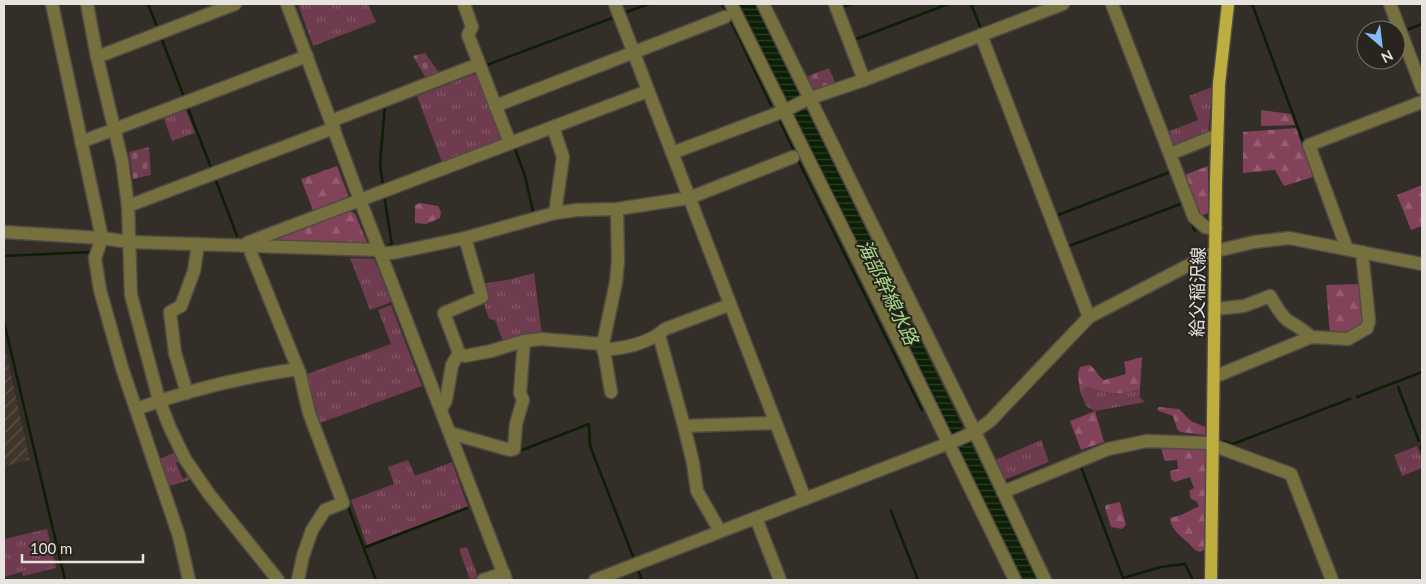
<svg xmlns="http://www.w3.org/2000/svg" width="1426" height="584" font-family="Lato,'Noto Sans JP',sans-serif">
	<style>
		.industrial { fill: url(#industrial-furrows) }
		.grass { fill: url(#grass-tufts) }
		.forest { fill: url(#forest-firs) }
		.cemetery { fill: url(#cemetery-stones) }
		.water { fill: url(#water-rules) }
		.lines { fill: none; stroke-linecap: round; stroke-linejoin: round }
		.stream { stroke: #0c1e03; stroke-width: 2.5 }
		.minor-casing { stroke: #504b45; stroke-width: 15 }
		.major-casing { stroke: #504b45; stroke-width: 15 }
		.minor { stroke: #766f3e; stroke-width: 12 }
		.major { stroke: #beae40; stroke-width: 12 }
		.labels { text-anchor: middle; stroke-width: 4; stroke-linejoin: round; paint-order: stroke }
		.street-label { font-size: 18px; fill: #e7e4e0; stroke: #29241e }
		.water-label { font-size: 19px; font-style: italic; fill: #a6db8a; stroke: #29241e }
	</style>
	<defs>
		<pattern id="industrial-furrows" width="10" height="10" patternUnits="userSpaceOnUse" patternTransform="scale(1.25)"><rect width="10" height="10" fill="#41362c"/><path d="M-1 1l2-2M0 10L10 0M9 11l2-2" fill="none" stroke="#5c534a"/></pattern>
		<pattern id="grass-tufts" width="24" height="20" patternUnits="userSpaceOnUse" patternTransform="scale(1.25)"><rect width="24" height="20" fill="#6f3c4f"/><path d="M3 7l-1-3M5 7V3M7 7l1-3M15 17l-1-3M17 17v-4M19 17l1-3" fill="none" stroke="#845868"/></pattern>
		<pattern id="forest-firs" width="22" height="20" patternUnits="userSpaceOnUse" patternTransform="scale(1.25)"><rect width="22" height="20" fill="#82425a"/><path d="M5 1l3.5 6h-7zM16 11l3.5 6h-7z" fill="#945d71"/></pattern>
		<pattern id="cemetery-stones" width="16" height="16" patternUnits="userSpaceOnUse" patternTransform="scale(1.25)"><rect width="16" height="16" fill="#6f3c4f"/><path d="M2 7V4a2 2 0 0 1 4 0v3zM10 15v-3a2 2 0 0 1 4 0v3z" fill="#845868"/></pattern>
		<pattern id="water-rules" width="6" height="5" patternUnits="userSpaceOnUse" patternTransform="scale(1.25)"><rect width="6" height="5" fill="#0c1e03"/><path d="M0 2.5h6" fill="none" stroke="#2f3f27"/></pattern>
	</defs>
	<rect width="100%" height="100%" fill="#332e28"/>
	<polygon class="industrial" points="4,344 30,460 4,466"/>
	<g class="grass">
		<polygon points="298,4 368,4 376,22 313,46"/>
		<polygon points="480,72 507,140 443,165 417,96"/>
		<polygon points="1212,87 1208,137 1174,151 1167,132 1198,120 1189,96"/>
		<polygon points="184,106 195,133 172,141 162,114"/>
		<polygon points="350,258 374,259 391,301 389,303 370,310"/>
		<polygon points="534,273 542,335 504,344 495,320 489,319 482,298 480,284 507,280"/>
		<polygon points="391,305 422,386 320,423 311,395 307,374 391,344 378,310"/>
		<path d="M1087,387C1107,394 1120,396 1140,389V398L1145,402L1095,411L1087,407L1080,392Z"/>
		<polygon points="1041,440 1049,462 1001,481 991,462"/>
		<polygon points="1417,446 1422,459 1422,468 1402,476 1394,455"/>
		<polygon points="178,451 183,460 176,463 183,479 187,477 184,469 187,467 195,478 167,487 157,460"/>
		<polygon points="408,460 415,476 452,462 468,507 367,545 351,500 394,484 388,467"/>
		<polygon points="47,529 56,568 23,576 22,572 4,577 4,539"/>
		<polygon points="467,547 479,580 470,580 459,549"/>
	</g>
	<g class="forest">
		<polygon points="1261,110 1291,114 1295,125 1261,126"/>
		<polygon points="1296,128 1313,177 1284,186 1275,170 1243,173 1243,132"/>
		<polygon points="337,166 348,195 344,202 314,213 301,179"/>
		<polygon points="1208,166 1208,213 1200,216 1184,175"/>
		<polygon points="1422,185 1422,226 1411,230 1397,195"/>
		<polygon points="420,203 438,206 441,212 440,218 426,224 415,223 415,205"/>
		<polygon points="346,208 355,214 369,247 282,245 276,234"/>
		<polygon points="1361,284 1367,321 1348,337 1330,336 1326,285"/>
		<path d="M1142,357L1140,389C1120,396 1107,394 1087,387L1080,392L1078,374L1080,367L1090,365C1095,369 1099,377 1104,380L1126,374L1124,362Z"/>
		<polygon points="1159,407 1179,409 1191,421 1205,427 1205,435 1180,432 1177,429 1173,416 1159,411 1157,409"/>
		<polygon points="1095,411 1104,442 1081,450 1070,421"/>
		<path d="M1162,446H1203L1206,451L1204,550L1200,552L1195,550C1187,540 1170,531 1170,518L1181,515L1199,506L1196,501L1191,499L1189,491L1194,488L1190,477L1175,482L1171,479L1170,471L1178,469L1177,460L1165,461L1161,448Z"/>
		<polygon points="1120,502 1126,525 1122,529 1111,527 1105,508 1106,505"/>
	</g>
	<g class="cemetery">
		<polygon points="425,53 442,77 428,82 413,56"/>
		<polygon points="829,68 836,85 809,90 803,78"/>
		<polygon points="149,147 151,175 133,179 129,152"/>
	</g>
	<polygon class="water" points="738,4 755,4 1038,580 1020,580 935,402"/>
	<g class="lines">
		<g class="stream">
			<polyline points="148,4 158,29"/>
			<polyline points="722,4 727,13"/>
			<polyline points="971,4 982,31"/>
			<polyline points="1252,4 1304,144"/>
			<polyline points="842,7 851,4"/>
			<polyline points="624,13 649,4"/>
			<polyline points="730,19 771,105"/>
			<polyline points="1404,31 1422,24"/>
			<polyline points="161,37 184,97"/>
			<polyline points="854,40 948,4"/>
			<polyline points="484,66 615,17"/>
			<polyline points="187,106 212,170"/>
			<polyline points="780,121 795,153"/>
			<polyline points="514,146 525,176 533,212"/>
			<polyline points="797,158 922,410"/>
			<polyline points="215,178 237,236"/>
			<polyline points="383,186 380,164 385,105"/>
			<polyline points="384,195 392,245 389,245"/>
			<polyline points="1058,215 1170,172"/>
			<polyline points="1191,222 1195,231"/>
			<polyline points="1069,246 1183,203"/>
			<polyline points="236,252 244,252"/>
			<polyline points="256,253 268,253"/>
			<polyline points="4,256 92,252"/>
			<polyline points="4,322 65,580"/>
			<polyline points="1398,387 1419,441"/>
			<polyline points="1357,397 1422,372"/>
			<polyline points="1223,441 1233,444 1350,399"/>
			<polyline points="1421,446 1422,451"/>
			<polyline points="517,452 589,424 590,446 634,559"/>
			<polyline points="1080,464 1123,578 1161,567 1185,564 1193,580"/>
			<polyline points="1004,484 1026,476"/>
			<polyline points="347,504 376,580"/>
			<polyline points="891,511 918,580"/>
			<polyline points="366,547 467,508"/>
			<polyline points="637,568 642,580"/>
		</g>
		<defs>
			<g id="minor">
				<polyline points="52,4 102,238 95,258 100,290 122,368 179,536 189,580"/>
				<polyline points="87,4 97,57 122,161 128,206 131,295 159,400 170,428 185,459 209,494 278,580"/>
				<polyline points="287,4 360,200 506,580"/>
				<polyline points="464,4 472,27 468,35 510,143"/>
				<polyline points="615,4 805,499"/>
				<polyline points="731,4 907,358 1015,580"/>
				<polyline points="763,4 975,432 1045,580"/>
				<polyline points="835,4 864,80"/>
				<polyline points="1112,4 1194,217 1205,227 1216,229"/>
				<polyline points="1390,4 1422,88"/>
				<polyline points="981,35 1089,317"/>
				<polyline points="97,57 235,4"/>
				<polyline points="495,106 725,17"/>
				<polyline points="331,121 479,64"/>
				<polyline points="553,127 563,157 555,213"/>
				<polyline points="81,142 307,56"/>
				<polyline points="672,153 784,111 808,99 864,80 1063,4"/>
				<polyline points="1170,154 1217,135"/>
				<polyline points="128,206 334,128"/>
				<polyline points="4,232 102,238 129,242 380,250"/>
				<polyline points="465,238 482,297 444,313 459,353 465,356 491,351 524,341 541,339 603,344"/>
				<polyline points="243,246 249,242 648,91"/>
				<polyline points="252,246 251,253 300,374 309,413 343,503 325,510 312,530 303,556 298,580"/>
				<polyline points="1347,249 1309,145 1422,102"/>
				<polyline points="381,254 398,252 465,238 555,213 577,210 617,209 689,198 793,157"/>
				<path d="M1215,309L1244,306L1270,296C1275,304 1280,314 1287,320C1296,326 1303,329 1311,337"/>
				<polyline points="659,335 684,426 693,463 697,491 720,531"/>
				<path d="M603,350C625,348 648,344 665,329L729,305"/>
				<polyline points="1214,377 1311,337 1348,339 1367,328 1369,321 1362,252"/>
				<polyline points="611,392 603,344 616,282 618,261 617,209"/>
				<polyline points="187,393 175,353 170,312 181,306 194,271 198,244"/>
				<path d="M136,409C188,390 242,377 298,369"/>
				<polyline points="441,409 446,400 452,365 459,353"/>
				<polyline points="684,426 775,423"/>
				<polyline points="450,433 510,450 514,449 516,424 523,400 520,393 524,341"/>
				<polyline points="1003,492 1108,449 1147,441 1207,443 1291,474 1332,580"/>
				<polyline points="756,518 780,580"/>
				<polyline points="483,580 504,573"/>
				<polyline points="595,580 952,442 975,432 990,421 1089,317 1216,251 1254,242 1289,238 1422,264"/>
			</g>
			<polyline id="major" points="1211,580 1216,181 1219,84 1228,4"/>
		</defs>
		<use href="#minor" class="minor-casing"/>
		<use href="#major" class="major-casing"/>
		<use href="#minor" class="minor"/>
		<use href="#major" class="major"/>
	</g>
	<g class="labels">
		<g class="street-label">
			<text transform="translate(1198 292) rotate(-89)" y="6">給父稲沢線</text>
		</g>
		<g class="water-label">
			<text transform="translate(888 292) rotate(64)" y="7">海部幹線水路</text>
		</g>
	</g>
	<rect width="1426" height="584" fill="none" stroke="#e7e4e0" stroke-width="10"/>
	<g transform="translate(1381 45) rotate(152)"><circle r="24" fill="#29241e" stroke="#75716c"/>
	<path d="M0-4L9 19L0 12L-9 19Z" fill="#85bbfb"/>
	<text y="-8" font-size="14" font-weight="bold" text-anchor="middle" fill="#e7e4e0">N</text>
	</g>
	<path d="M22 554v8h121v-8" fill="none" stroke="#e7e4e0" stroke-width="2.5"/>
	<text x="30" y="554" font-size="15" fill="#e7e4e0" stroke="#29241e" stroke-width="4" paint-order="stroke">100 m</text>
</svg>
